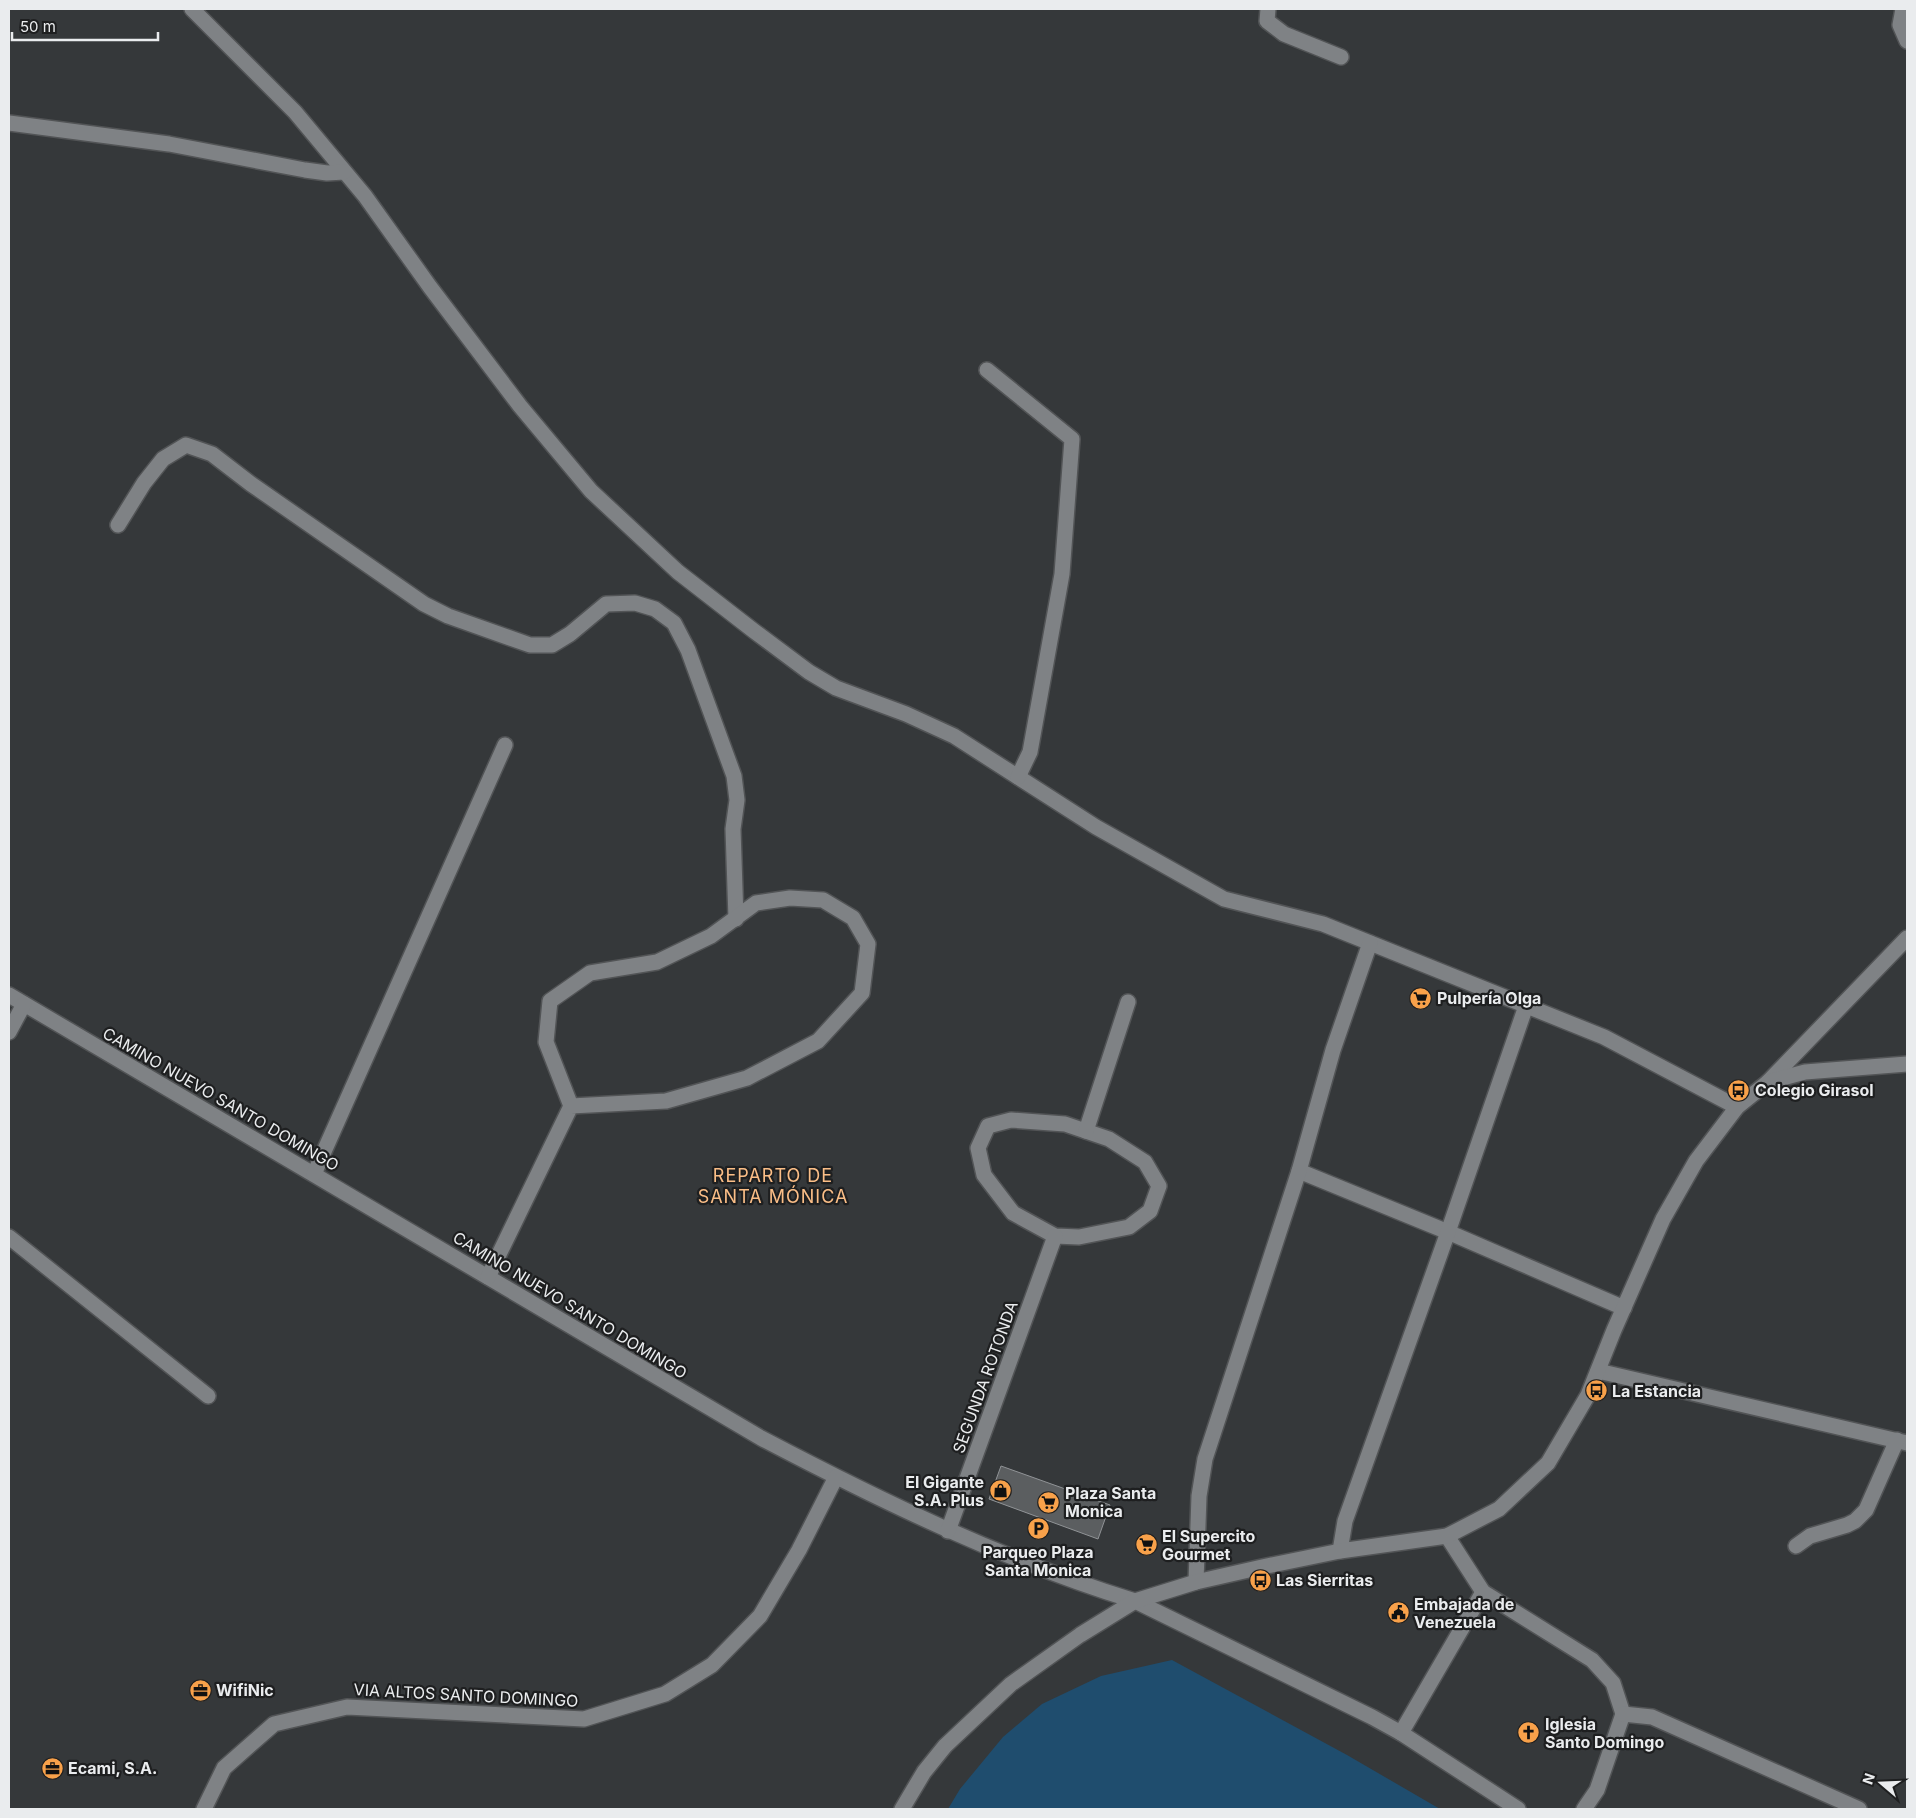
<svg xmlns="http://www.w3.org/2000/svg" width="1916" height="1818" font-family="Inter,sans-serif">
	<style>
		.green { fill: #1f4d6e }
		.building { fill: #5b5e60; stroke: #909396 }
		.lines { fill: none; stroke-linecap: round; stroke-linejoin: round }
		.minor-casing { stroke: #525456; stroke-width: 18 }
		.minor { stroke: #7f8285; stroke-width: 15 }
		.labels { text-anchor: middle; stroke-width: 4.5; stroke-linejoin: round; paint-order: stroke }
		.poi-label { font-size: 16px; font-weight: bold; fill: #eaecee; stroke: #1e1f20; text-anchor: start }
		.street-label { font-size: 16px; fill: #eaecee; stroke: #1e1f20 }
		.neighbourhood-label { font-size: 18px; letter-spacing: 1px; fill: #fbbe87; stroke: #1e1f20 }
	</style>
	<rect width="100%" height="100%" fill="#35383a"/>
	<polygon class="green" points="1172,1660 1347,1755 1440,1809 948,1809 960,1789 1003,1737 1042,1704 1101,1676"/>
	<polygon class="building" points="1001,1466 1110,1505 1098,1539 989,1499"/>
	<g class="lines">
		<defs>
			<g id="minor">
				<polyline points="192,9 295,112 365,196 430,287 520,406 591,491 678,572 754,631 809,672 836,688 906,714 954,736 1096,827 1224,899 1323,924 1604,1037 1737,1107"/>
				<polyline points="1268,9 1267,21 1284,34 1341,57"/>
				<polyline points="1903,9 1900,25 1907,41"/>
				<polyline points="9,123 169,144 305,170 327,173 344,172"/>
				<polyline points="987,370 1072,439 1062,574 1030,752 1018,777"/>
				<polyline points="118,525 144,483 163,459 186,445 212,454 251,484 424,604 448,616 530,645 552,645 570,634 606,604 635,603 655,609 674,623 688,650 734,776 737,800 733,829 736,919"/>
				<path d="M9,995L761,1438C881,1501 1005,1561 1135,1601L1372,1717L1401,1733L1518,1809"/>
				<polyline points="9,1032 24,1004"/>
				<polyline points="1768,1082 1907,938"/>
				<polygon points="1011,1120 1065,1124 1109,1139 1145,1162 1159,1186 1150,1211 1129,1227 1079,1237 1055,1236 1013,1213 984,1175 978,1148 988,1126"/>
				<polyline points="1086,1131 1128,1002"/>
				<polyline points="1299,1171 1448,1232 1624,1308"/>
				<polyline points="314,1174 505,745"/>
				<polyline points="9,1237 208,1396"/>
				<polyline points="488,1277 571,1106 546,1042 550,1001 590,973 657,962 711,936 756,903 790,898 823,900 853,918 868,944 862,993 818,1041 747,1078 666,1101 571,1106"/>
				<polyline points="1598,1371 1907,1443"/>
				<polyline points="948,1531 1055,1236"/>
				<polyline points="1447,1536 1483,1592 1592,1660 1613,1683 1623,1714 1597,1790 1584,1809"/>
				<polyline points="1796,1546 1810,1536 1847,1525 1855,1521 1866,1510 1897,1440"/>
				<polyline points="1340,1551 1345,1521 1448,1232 1526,1006"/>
				<polyline points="1196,1582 1199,1496 1205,1459 1299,1171 1333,1050 1370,943"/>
				<polyline points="1623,1714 1652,1717 1859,1809"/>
				<polyline points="1401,1733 1483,1592"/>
				<polyline points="204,1809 224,1768 274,1724 347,1707 584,1719 665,1694 712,1665 760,1616 799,1550 836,1477"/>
				<polyline points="902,1809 924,1772 945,1746 1011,1684 1080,1635 1135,1601 1196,1582 1262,1567 1340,1551 1447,1536 1499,1509 1548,1463 1588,1395 1614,1330 1663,1219 1696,1161 1737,1107 1768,1082 1805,1072 1907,1064"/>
			</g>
		</defs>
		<use href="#minor" class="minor-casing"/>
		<use href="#minor" class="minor"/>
	</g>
	<defs>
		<symbol id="supermarket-disc" viewBox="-11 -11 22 22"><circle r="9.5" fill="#f8a14a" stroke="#1e1f20"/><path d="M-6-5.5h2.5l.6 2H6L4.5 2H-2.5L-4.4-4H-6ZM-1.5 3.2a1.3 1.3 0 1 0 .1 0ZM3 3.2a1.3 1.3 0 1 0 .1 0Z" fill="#111"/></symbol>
		<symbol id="bus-disc" viewBox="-11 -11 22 22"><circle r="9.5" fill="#f8a14a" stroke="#1e1f20"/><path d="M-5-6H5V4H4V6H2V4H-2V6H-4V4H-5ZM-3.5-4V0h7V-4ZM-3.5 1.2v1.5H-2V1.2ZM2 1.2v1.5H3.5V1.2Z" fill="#111"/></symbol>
		<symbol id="shop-disc" viewBox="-11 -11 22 22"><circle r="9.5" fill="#f8a14a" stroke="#1e1f20"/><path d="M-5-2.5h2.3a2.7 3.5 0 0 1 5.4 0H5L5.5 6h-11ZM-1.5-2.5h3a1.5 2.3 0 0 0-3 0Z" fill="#111"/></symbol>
		<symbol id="parking-disc" viewBox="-11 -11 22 22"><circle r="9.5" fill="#f8a14a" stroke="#1e1f20"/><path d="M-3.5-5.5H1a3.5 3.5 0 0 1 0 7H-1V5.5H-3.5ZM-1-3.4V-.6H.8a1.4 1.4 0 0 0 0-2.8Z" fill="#111"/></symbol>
		<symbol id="civic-disc" viewBox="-11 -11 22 22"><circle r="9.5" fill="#f8a14a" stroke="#1e1f20"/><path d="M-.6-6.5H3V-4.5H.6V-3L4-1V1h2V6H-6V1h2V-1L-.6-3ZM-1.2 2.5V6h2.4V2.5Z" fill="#111"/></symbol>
		<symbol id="office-disc" viewBox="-11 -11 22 22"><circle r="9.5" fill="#f8a14a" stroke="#1e1f20"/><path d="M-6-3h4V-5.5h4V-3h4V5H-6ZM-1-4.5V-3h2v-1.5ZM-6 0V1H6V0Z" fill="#111"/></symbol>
		<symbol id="church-disc" viewBox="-11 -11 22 22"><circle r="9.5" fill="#f8a14a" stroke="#1e1f20"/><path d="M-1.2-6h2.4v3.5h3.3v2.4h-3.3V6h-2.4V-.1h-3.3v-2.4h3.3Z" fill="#111"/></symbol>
	</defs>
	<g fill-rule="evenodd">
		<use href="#supermarket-disc" x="1408" y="986" width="25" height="25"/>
		<use href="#bus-disc" x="1726" y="1078" width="25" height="25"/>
		<use href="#bus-disc" x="1584" y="1378" width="25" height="25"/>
		<use href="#shop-disc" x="988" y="1478" width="25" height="25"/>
		<use href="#supermarket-disc" x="1036" y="1490" width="25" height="25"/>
		<use href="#parking-disc" x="1026" y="1516" width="25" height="25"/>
		<use href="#supermarket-disc" x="1134" y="1532" width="25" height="25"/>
		<use href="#bus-disc" x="1248" y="1568" width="25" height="25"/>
		<use href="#civic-disc" x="1386" y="1600" width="25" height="25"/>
		<use href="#office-disc" x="188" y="1678" width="25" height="25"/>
		<use href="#church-disc" x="1516" y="1720" width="25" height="25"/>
		<use href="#office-disc" x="40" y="1756" width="25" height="25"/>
	</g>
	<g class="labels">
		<g class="poi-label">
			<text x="1437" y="1004">Pulpería Olga</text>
			<text x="1755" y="1096">Colegio Girasol</text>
			<text x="1612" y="1397">La Estancia</text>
			<text x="984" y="1488" text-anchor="end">El Gigante<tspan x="984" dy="18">S.A. Plus</tspan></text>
			<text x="1065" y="1499">Plaza Santa<tspan x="1065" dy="18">Monica</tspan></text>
			<text x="1162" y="1542">El Supercito<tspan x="1162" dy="18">Gourmet</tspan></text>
			<text x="1038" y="1558" text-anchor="middle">Parqueo Plaza<tspan x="1038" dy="18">Santa Monica</tspan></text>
			<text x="1276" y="1586">Las Sierritas</text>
			<text x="1414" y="1610">Embajada de<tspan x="1414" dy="18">Venezuela</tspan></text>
			<text x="216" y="1696">WifiNic</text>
			<text x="1545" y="1730">Iglesia<tspan x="1545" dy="18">Santo Domingo</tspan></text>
			<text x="68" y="1774">Ecami, S.A.</text>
		</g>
		<g class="street-label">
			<text transform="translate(221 1099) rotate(30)" y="6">CAMINO NUEVO SANTO DOMINGO</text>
			<text transform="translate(570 1305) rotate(31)" y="6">CAMINO NUEVO SANTO DOMINGO</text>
			<text transform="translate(985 1377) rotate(-70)" y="6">SEGUNDA ROTONDA</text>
			<text transform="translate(466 1695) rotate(3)" y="6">VIA ALTOS SANTO DOMINGO</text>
		</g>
		<g class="neighbourhood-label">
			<text x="773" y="1182">REPARTO DE<tspan x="773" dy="21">SANTA MÓNICA</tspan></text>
		</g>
	</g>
	<rect width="1916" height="1818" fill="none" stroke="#eaecee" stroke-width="20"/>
	<g transform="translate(1881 1783) rotate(289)" stroke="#1e1f20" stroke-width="4" paint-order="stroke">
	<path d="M0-4L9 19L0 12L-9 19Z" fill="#eaecee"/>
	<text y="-8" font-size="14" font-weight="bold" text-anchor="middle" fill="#eaecee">N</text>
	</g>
	<path d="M12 32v8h146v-8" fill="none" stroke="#eaecee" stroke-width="2.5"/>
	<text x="20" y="32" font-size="15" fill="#eaecee" stroke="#1e1f20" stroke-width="4" paint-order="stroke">50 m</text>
</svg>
